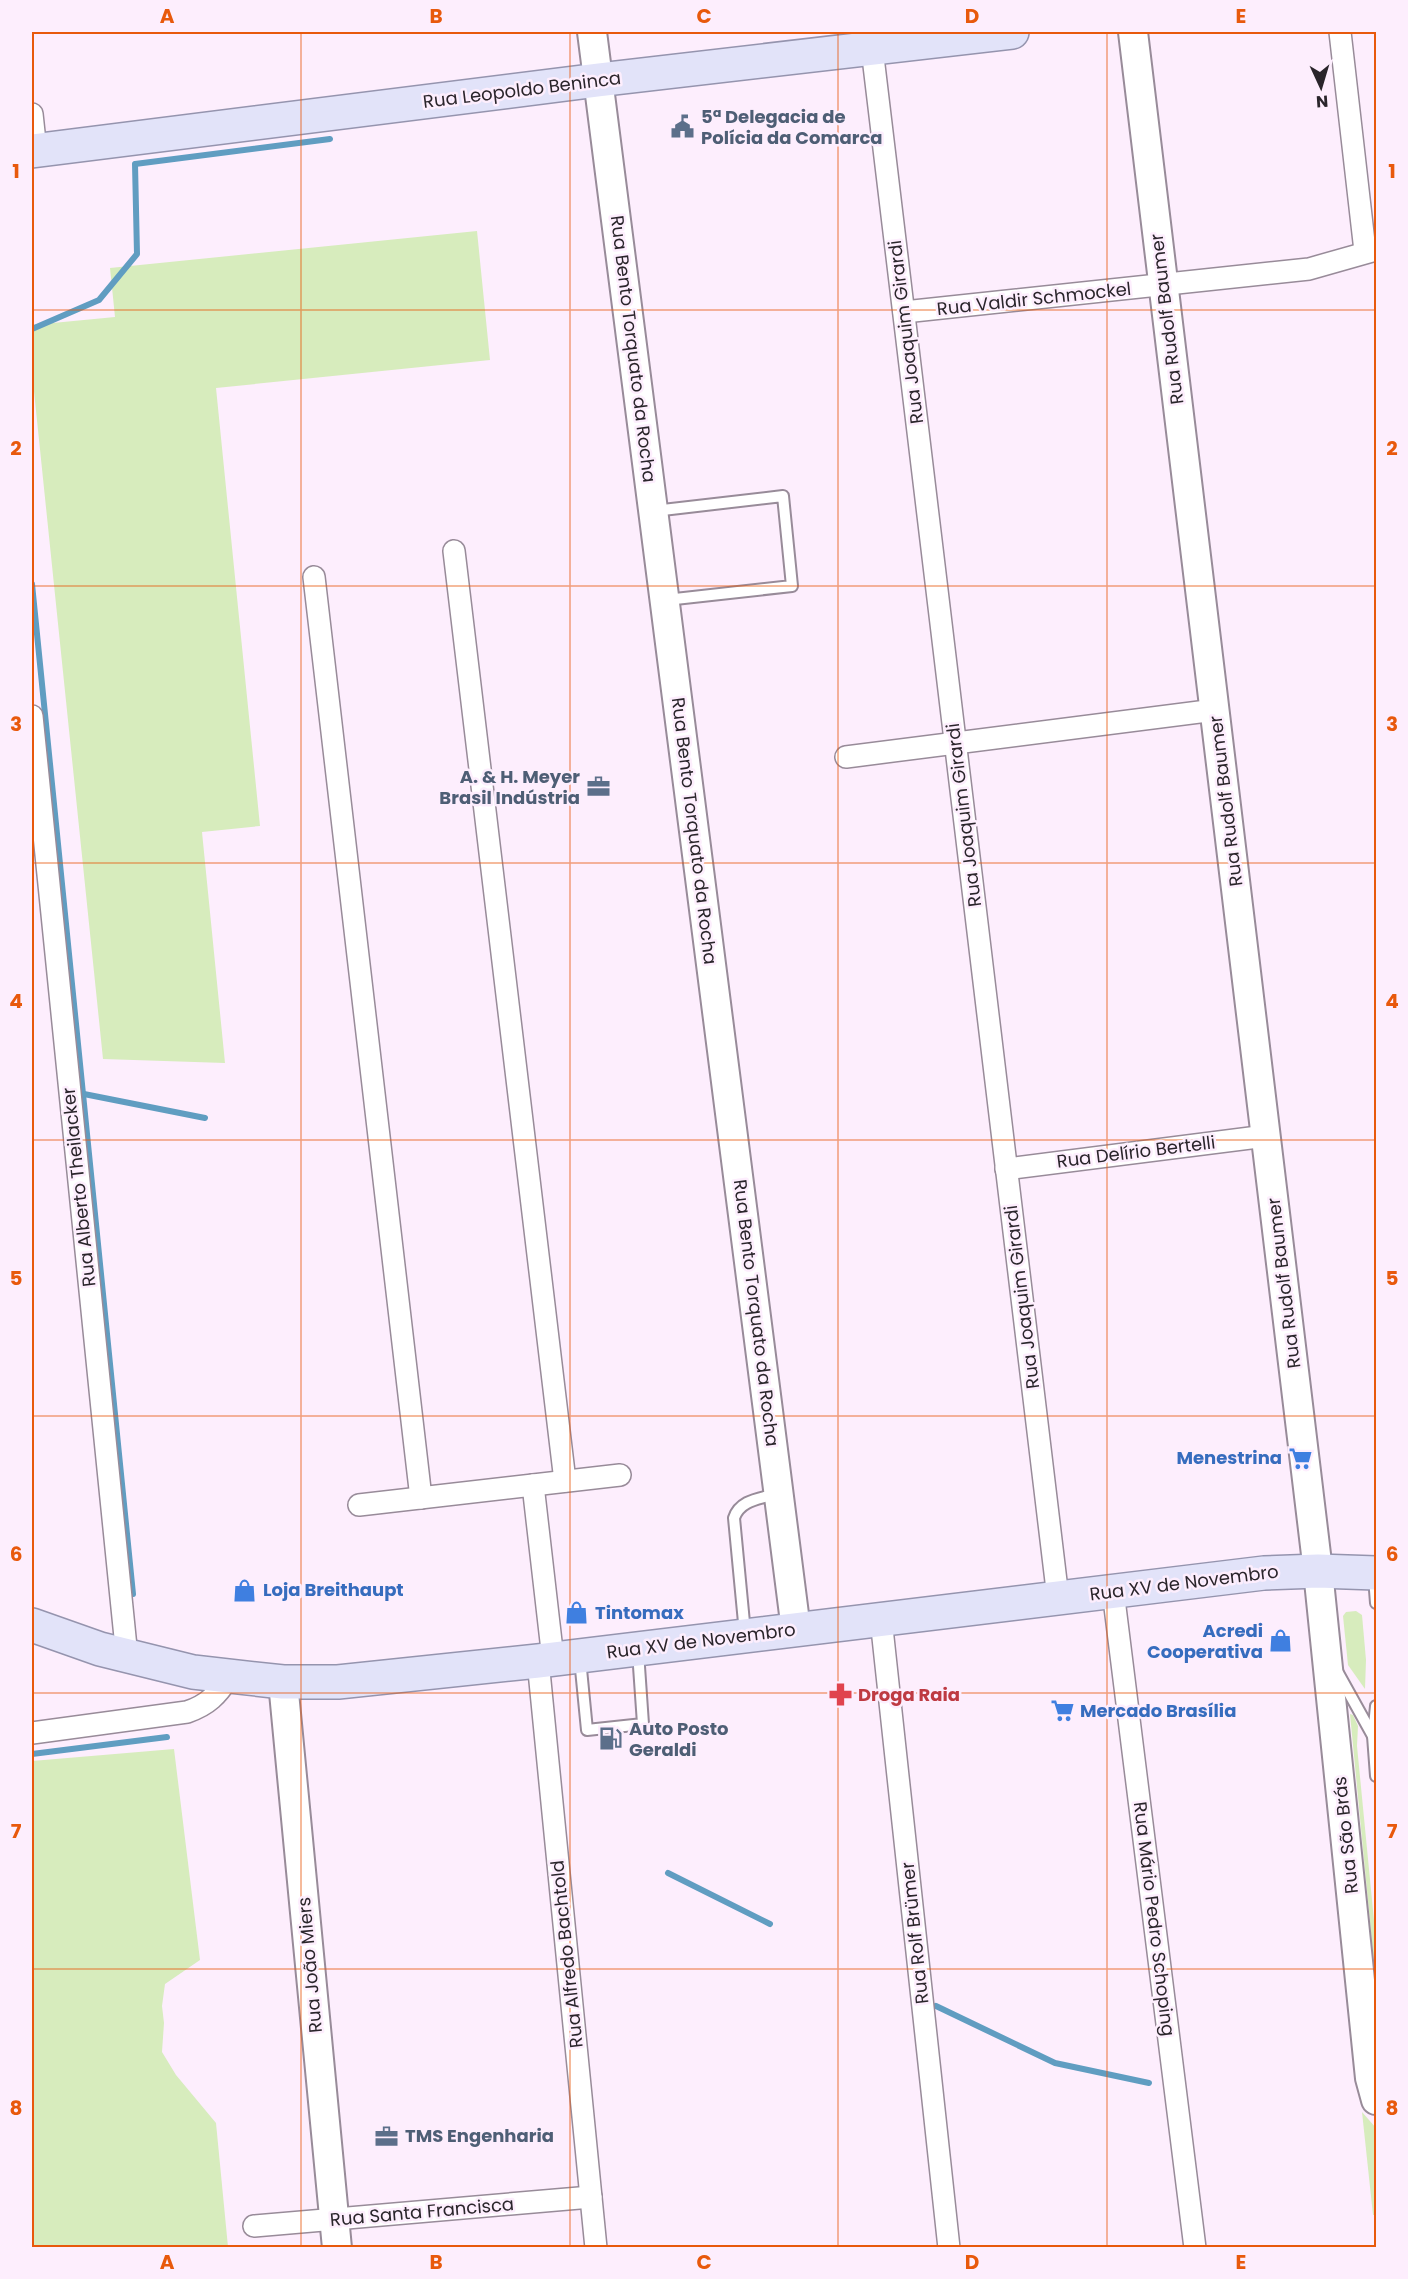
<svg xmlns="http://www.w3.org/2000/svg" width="1408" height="2279" font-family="Poppins,sans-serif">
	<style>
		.green { fill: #d7ecbd }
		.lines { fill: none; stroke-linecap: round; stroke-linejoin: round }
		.stream { stroke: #609dc1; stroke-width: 6 }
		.lane-casing { stroke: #988b99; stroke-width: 14 }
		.street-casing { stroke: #988b99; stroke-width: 24 }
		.secondary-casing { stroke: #988b99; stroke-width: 32 }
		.primary-casing { stroke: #9594ae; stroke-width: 36 }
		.lane { stroke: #fff; stroke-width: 10 }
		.street { stroke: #fff; stroke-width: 21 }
		.secondary { stroke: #fff; stroke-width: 28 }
		.primary { stroke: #e2e3f9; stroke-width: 33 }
		.grid { fill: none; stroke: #e8590c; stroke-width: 1.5; stroke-opacity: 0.55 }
		.labels { text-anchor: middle; stroke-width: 5; stroke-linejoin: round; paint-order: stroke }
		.street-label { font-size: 18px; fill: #2a252b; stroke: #fdeefd }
		.service-label { font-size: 18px; font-weight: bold; fill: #4e5e75; stroke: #fdeefd; text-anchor: start }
		.shop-label { font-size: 18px; font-weight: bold; fill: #366cbe; stroke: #fdeefd; text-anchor: start }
		.health-label { font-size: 18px; font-weight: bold; fill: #be3a42; stroke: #fdeefd; text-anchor: start }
		.neatline { fill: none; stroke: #e8590c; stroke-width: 2 }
		.grid-label { font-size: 20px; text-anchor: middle; font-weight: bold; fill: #e8590c }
	</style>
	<rect width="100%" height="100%" fill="#fdeefd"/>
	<g class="green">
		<polygon points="477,231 490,360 216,388 260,826 202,832 225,1063 103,1059 32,372 32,325 115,317 110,268"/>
		<polygon points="1356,1611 1362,1615 1366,1660 1365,1689 1348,1665 1343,1616 1346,1612"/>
		<polygon points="1350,1714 1353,1715 1358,1726 1357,1746 1376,1941 1376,1984"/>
		<polygon points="174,1749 200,1960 165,1984 162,2006 164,2023 162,2052 176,2075 216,2123 228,2247 32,2247 32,1761"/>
		<polygon points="1362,2112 1376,2128 1376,2215 1373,2215"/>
	</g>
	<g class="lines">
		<g class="stream">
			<polyline points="32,329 99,300 137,254 135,164 330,139"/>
			<polyline points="32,584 133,1594"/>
			<polyline points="84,1094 205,1118"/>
			<polyline points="32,1754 167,1737"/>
			<polyline points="668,1873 770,1924"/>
			<polyline points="936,2006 1055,2063 1149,2083"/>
		</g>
		<defs>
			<g id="lane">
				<polyline points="654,511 783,496 792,586 666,600"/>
				<polyline points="1374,1577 1376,1603"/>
				<path d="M745,1633L734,1518C740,1500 759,1499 776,1494"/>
				<polyline points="580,1659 587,1730 643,1724 638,1652"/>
				<polyline points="1338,1673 1373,1736"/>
				<polyline points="1376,1706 1373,1736 1376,1776"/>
			</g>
			<g id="street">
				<polyline points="870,32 1058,1598"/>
				<polyline points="1340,32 1365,251"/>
				<polyline points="32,114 36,151"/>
				<polyline points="904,312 1309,269 1376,250"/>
				<polyline points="454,551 565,1481"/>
				<polyline points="314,577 421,1498"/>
				<polyline points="32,716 127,1657"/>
				<polyline points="846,757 1215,710"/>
				<polyline points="1006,1169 1266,1136"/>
				<polyline points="533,1485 553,1659"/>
				<polyline points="359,1505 620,1475"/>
				<polyline points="1113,1591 1195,2248"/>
				<polyline points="881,1619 949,2248"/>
				<polyline points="538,1661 596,2248"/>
				<path d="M32,1733L187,1712C208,1705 217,1695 229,1677"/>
				<polyline points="254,2226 591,2197"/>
			</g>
			<g id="secondary">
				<polyline points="592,32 796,1630"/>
				<polyline points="1133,32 1318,1571 1370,2078 1376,2100"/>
				<polyline points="283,1682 337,2248"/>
			</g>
			<g id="primary">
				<polyline points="32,151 598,80 1012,32"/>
				<polyline points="32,1625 100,1649 193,1672 283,1682 338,1682 538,1661 1264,1573 1318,1571 1376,1573"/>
			</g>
		</defs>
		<use href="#lane" class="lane-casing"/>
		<use href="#street" class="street-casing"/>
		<use href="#secondary" class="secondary-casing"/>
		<use href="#primary" class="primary-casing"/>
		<use href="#lane" class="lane"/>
		<use href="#street" class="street"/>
		<use href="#secondary" class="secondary"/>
		<use href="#primary" class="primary"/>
	</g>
	<path class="grid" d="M301,32V2248M570,32V2248M838,32V2248M1107,32V2248M32,310H1376M32,586H1376M32,863H1376M32,1140H1376M32,1416H1376M32,1693H1376M32,1969H1376"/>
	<defs>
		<symbol id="civic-bare" viewBox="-9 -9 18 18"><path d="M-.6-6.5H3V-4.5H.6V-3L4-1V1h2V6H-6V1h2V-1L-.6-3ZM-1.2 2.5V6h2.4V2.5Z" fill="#5c6f8a" stroke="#fdeefd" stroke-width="2.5" paint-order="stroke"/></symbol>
		<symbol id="office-bare" viewBox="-9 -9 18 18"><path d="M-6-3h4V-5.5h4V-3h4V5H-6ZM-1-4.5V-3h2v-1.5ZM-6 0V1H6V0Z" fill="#5c6f8a" stroke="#fdeefd" stroke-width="2.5" paint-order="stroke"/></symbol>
		<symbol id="supermarket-bare" viewBox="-9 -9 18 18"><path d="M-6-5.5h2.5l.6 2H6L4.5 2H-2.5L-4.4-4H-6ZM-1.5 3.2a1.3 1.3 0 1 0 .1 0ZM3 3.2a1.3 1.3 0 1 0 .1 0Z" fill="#3f7fe0" stroke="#fdeefd" stroke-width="2.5" paint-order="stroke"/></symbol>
		<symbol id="shop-bare" viewBox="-9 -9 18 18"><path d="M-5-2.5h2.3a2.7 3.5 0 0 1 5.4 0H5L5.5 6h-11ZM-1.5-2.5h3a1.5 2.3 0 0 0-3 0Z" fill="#3f7fe0" stroke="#fdeefd" stroke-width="2.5" paint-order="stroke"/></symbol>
		<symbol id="pharmacy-bare" viewBox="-9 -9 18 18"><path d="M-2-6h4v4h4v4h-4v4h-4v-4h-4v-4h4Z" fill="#e0444e" stroke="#fdeefd" stroke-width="2.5" paint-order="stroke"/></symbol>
		<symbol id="fuel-bare" viewBox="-9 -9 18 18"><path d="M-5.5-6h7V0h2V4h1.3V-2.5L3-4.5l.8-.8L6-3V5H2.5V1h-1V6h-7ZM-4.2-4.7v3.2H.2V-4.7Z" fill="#5c6f8a" stroke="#fdeefd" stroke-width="2.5" paint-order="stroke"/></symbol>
	</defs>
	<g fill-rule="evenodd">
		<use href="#civic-bare" x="666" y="110" width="33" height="33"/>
		<use href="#office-bare" x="582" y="770" width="33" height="33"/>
		<use href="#supermarket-bare" x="1284" y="1442" width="33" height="33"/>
		<use href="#shop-bare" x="228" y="1574" width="33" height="33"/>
		<use href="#shop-bare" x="560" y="1596" width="33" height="33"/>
		<use href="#shop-bare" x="1264" y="1624" width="33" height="33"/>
		<use href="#pharmacy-bare" x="824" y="1678" width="33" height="33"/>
		<use href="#supermarket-bare" x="1046" y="1694" width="33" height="33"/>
		<use href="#fuel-bare" x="594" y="1722" width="33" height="33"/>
		<use href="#office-bare" x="370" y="2120" width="33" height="33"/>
	</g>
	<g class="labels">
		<g class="street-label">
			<text transform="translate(522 90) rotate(-7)" y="6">Rua Leopoldo Beninca</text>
			<text transform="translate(1034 299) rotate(-6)" y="6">Rua Valdir Schmockel</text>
			<text transform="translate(1167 319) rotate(-97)" y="6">Rua Rudolf Baumer</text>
			<text transform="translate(906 332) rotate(-97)" y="6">Rua Joaquim Girardi</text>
			<text transform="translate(633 349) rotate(83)" y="6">Rua Bento Torquato da Rocha</text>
			<text transform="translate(1226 801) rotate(-97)" y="6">Rua Rudolf Baumer</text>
			<text transform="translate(964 815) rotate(-97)" y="6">Rua Joaquim Girardi</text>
			<text transform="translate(694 831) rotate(83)" y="6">Rua Bento Torquato da Rocha</text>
			<text transform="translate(1136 1152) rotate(-7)" y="6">Rua Delírio Bertelli</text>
			<text transform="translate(79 1187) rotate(-96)" y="6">Rua Alberto Theilacker</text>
			<text transform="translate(1284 1283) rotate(-97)" y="6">Rua Rudolf Baumer</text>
			<text transform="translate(1022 1297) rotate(-97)" y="6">Rua Joaquim Girardi</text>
			<text transform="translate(756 1313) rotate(83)" y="6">Rua Bento Torquato da Rocha</text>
			<text transform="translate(1184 1583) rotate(-7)" y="6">Rua XV de Novembro</text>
			<text transform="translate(701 1641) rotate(-7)" y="6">Rua XV de Novembro</text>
			<text transform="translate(1346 1835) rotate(-96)" y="6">Rua São Brás</text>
			<text transform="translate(1154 1919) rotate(83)" y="6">Rua Mário Pedro Schoping</text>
			<text transform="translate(915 1933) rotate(-96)" y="6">Rua Rolf Brümer</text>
			<text transform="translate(567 1954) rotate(-96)" y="6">Rua Alfredo Bachtold</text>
			<text transform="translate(310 1965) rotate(-95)" y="6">Rua João Miers</text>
			<text transform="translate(422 2212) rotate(-5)" y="6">Rua Santa Francisca</text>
		</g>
		<g class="service-label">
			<text x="701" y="123">5ª Delegacia de<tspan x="701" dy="21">Polícia da Comarca</tspan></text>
			<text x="580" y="783" text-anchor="end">A. &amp; H. Meyer<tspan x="580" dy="21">Brasil Indústria</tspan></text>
			<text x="629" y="1735">Auto Posto<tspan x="629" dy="21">Geraldi</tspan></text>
			<text x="405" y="2142">TMS Engenharia</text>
		</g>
		<g class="shop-label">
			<text x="1282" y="1464" text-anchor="end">Menestrina</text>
			<text x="263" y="1596">Loja Breithaupt</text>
			<text x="595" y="1619">Tintomax</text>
			<text x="1263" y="1637" text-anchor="end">Acredi<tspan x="1263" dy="21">Cooperativa</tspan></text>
			<text x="1080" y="1717">Mercado Brasília</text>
		</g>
		<g class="health-label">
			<text x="858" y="1701">Droga Raia</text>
		</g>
	</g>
	<rect width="1408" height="2279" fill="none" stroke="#fdeefd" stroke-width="66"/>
	<g transform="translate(1321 87) rotate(176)" stroke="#fdeefd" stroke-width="4.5" paint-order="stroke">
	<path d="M0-4.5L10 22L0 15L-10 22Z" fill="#2a252b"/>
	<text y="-9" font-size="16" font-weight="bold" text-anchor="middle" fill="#2a252b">N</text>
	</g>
	<rect x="33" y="33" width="1342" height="2213" class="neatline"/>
	<g class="grid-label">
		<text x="167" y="23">A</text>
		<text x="436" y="23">B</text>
		<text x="704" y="23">C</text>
		<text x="972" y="23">D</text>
		<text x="1241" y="23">E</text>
		<text x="16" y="178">1</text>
		<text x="1392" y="178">1</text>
		<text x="16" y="455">2</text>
		<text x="1392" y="455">2</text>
		<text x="16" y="731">3</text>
		<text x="1392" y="731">3</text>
		<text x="16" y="1008">4</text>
		<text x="1392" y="1008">4</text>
		<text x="16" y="1285">5</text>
		<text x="1392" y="1285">5</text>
		<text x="16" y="1561">6</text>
		<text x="1392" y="1561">6</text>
		<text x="16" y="1838">7</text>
		<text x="1392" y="1838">7</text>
		<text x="16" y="2115">8</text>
		<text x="1392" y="2115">8</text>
		<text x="167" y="2269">A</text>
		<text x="436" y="2269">B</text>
		<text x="704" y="2269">C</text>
		<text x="972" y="2269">D</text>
		<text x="1241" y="2269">E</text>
	</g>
</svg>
